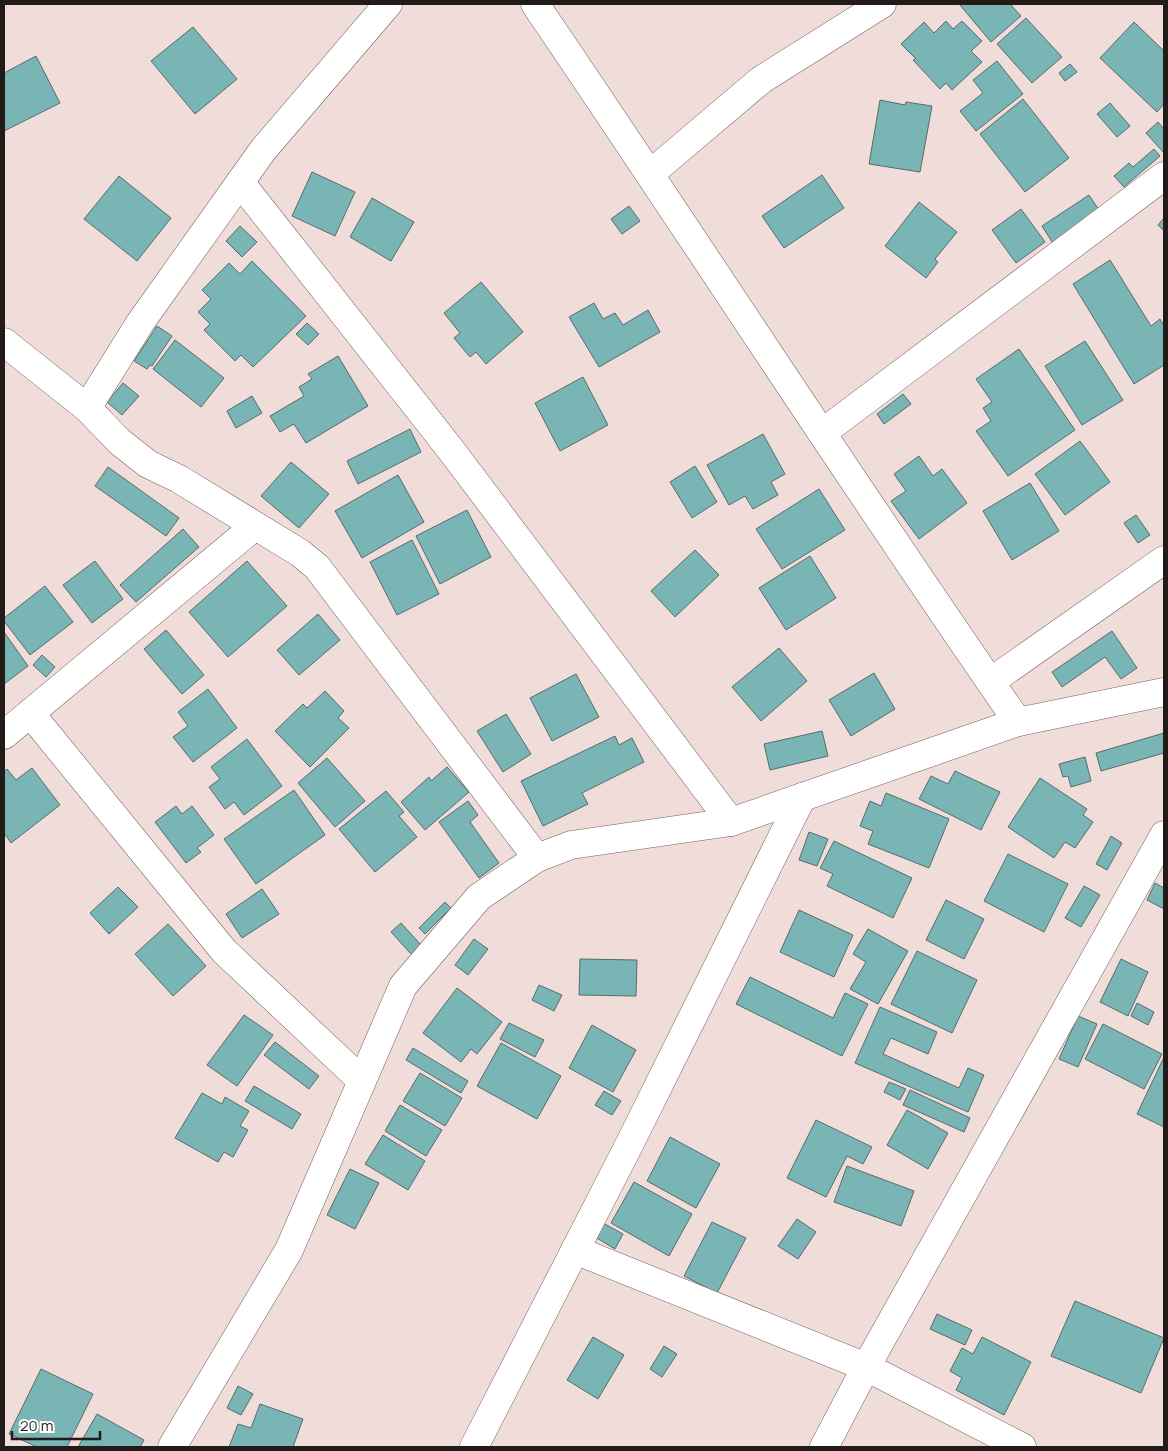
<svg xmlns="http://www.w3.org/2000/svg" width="1168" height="1451" font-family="Manrope,sans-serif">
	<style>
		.building { fill: #7ab5b5; stroke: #586b6b }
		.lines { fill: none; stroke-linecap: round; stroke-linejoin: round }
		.minor-casing { stroke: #73625f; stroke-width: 29 }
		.minor { stroke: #fff; stroke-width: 28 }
	</style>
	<rect width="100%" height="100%" fill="#f0dcd8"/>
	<g class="building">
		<polygon points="959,4 1010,4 1021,16 991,42"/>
		<polygon points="1026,18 1062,57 1032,83 997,44"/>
		<polygon points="946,21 953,29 962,21 982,41 971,51 982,62 952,90 946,83 940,89 913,60 916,59 901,44 924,22 934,33"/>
		<polygon points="1134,22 1164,51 1164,104 1157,112 1100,58"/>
		<polygon points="193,27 237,79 195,114 151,61"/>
		<polygon points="36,56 60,103 4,131 4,73"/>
		<polygon points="997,61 1023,94 976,131 960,111 983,93 973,80"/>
		<polygon points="1070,64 1077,72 1065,81 1059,73"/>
		<polygon points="1023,99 1069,158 1025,192 980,134"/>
		<polygon points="880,100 905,105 906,102 932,106 920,172 869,164"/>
		<polygon points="1110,103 1130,126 1117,137 1097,114"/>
		<polygon points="1158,122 1164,129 1164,153 1146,133"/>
		<polygon points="1154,149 1160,156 1124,187 1114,176 1129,163 1133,167"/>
		<polygon points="312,172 355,192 335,236 292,216"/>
		<polygon points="822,175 844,208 784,248 762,216"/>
		<polygon points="119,176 171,218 137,261 84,219"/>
		<polygon points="1089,195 1101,213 1054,245 1042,226"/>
		<polygon points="372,198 414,222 391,261 350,237"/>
		<polygon points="919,202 957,232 935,259 938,262 926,278 885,246"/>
		<polygon points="629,206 640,221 622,234 611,219"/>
		<polygon points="1021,209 1045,242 1016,263 992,230"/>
		<polygon points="1164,218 1164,231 1158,225"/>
		<polygon points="240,226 257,242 242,257 226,241"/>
		<polygon points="1110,260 1151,326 1160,319 1164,326 1164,365 1134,384 1073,284"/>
		<polygon points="252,261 306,316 253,367 241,355 235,361 204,330 210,324 198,312 211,299 202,290 229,263 240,274"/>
		<polygon points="481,282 523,332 486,364 476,352 470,357 454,338 460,333 444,313"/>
		<polygon points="594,303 603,319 615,313 623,325 648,310 660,332 599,367 569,317"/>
		<polygon points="307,323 319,334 308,345 296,334"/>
		<polygon points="157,326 172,336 152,366 150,365 147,369 134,361"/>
		<polygon points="175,340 224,378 201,407 153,369"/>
		<polygon points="1085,341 1123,400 1082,425 1045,366"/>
		<polygon points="1019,349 1075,430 1008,476 976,431 991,421 983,408 992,402 976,379"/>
		<polygon points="338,356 368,406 306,443 294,424 280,432 270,416 304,396 299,387 312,379 308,374"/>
		<polygon points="583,377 608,425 560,451 535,403"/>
		<polygon points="123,383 139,396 122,415 107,402"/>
		<polygon points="903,394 911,404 884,424 877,414"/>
		<polygon points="252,396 262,413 236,428 227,411"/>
		<polygon points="410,429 421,452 358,484 347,461"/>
		<polygon points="763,434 785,474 771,482 778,495 753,509 745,496 729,505 707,465"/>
		<polygon points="1080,441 1110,482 1065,515 1035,474"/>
		<polygon points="919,456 933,476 942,469 967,503 919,539 891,501 906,491 894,474"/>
		<polygon points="291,462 329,494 299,528 261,496"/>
		<polygon points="695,466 717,502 692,518 670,482"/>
		<polygon points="108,467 179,518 166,536 95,486"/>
		<polygon points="398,475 424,522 362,558 335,511"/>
		<polygon points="1030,483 1059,531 1012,560 983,511"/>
		<polygon points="819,489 845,530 782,569 756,529"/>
		<polygon points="467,510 491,557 440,584 416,536"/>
		<polygon points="1136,515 1150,535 1138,543 1124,523"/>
		<polygon points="183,529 199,547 136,602 120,585"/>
		<polygon points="412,540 439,594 397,615 370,562"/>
		<polygon points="695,550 719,575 675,617 651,591"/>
		<polygon points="810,556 836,598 786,630 759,588"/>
		<polygon points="95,561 123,599 92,623 63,585"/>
		<polygon points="247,561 287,606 228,657 189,612"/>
		<polygon points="45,586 73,622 30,655 4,621 4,618"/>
		<polygon points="318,614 340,640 299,675 277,650"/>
		<polygon points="166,630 204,675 182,694 144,649"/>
		<polygon points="1112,631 1137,668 1121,679 1105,657 1062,687 1052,672"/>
		<polygon points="4,632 28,666 4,684"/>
		<polygon points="779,648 807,681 761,721 732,687"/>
		<polygon points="42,655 55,667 46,677 33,665"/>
		<polygon points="874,673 895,709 851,736 829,700"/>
		<polygon points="576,674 599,717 552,741 530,698"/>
		<polygon points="208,689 237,728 193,762 173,737 188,726 178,712"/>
		<polygon points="325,691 344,711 338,718 349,728 310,767 275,731 303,704 307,708"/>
		<polygon points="506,714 531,754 503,772 477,731"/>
		<polygon points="822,731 828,756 770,770 764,744"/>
		<polygon points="1164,733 1164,753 1101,771 1096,753"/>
		<polygon points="615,736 619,745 632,738 644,762 582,793 588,804 543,826 521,781"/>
		<polygon points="247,739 282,786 244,815 234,802 225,809 209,787 220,779 211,767"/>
		<polygon points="1085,757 1091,781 1071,787 1068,776 1063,777 1059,764"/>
		<polygon points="327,758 365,801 335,827 298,783"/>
		<polygon points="447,767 469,792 425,830 401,802 429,777 431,781"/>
		<polygon points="32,768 60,805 11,843 4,833 4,772 7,769 16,780"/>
		<polygon points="955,771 1000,792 981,830 919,799 931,776 948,784"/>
		<polygon points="1040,778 1087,809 1083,815 1093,822 1075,848 1065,842 1054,858 1008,827"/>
		<polygon points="294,790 325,835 256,884 224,839"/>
		<polygon points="386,791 404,812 399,816 417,837 375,872 339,829"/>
		<polygon points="886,793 949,819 929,868 868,844 873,831 860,826 870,801 881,806"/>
		<polygon points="468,801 478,815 470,822 499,863 479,878 439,822"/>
		<polygon points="176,806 182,814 192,806 214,835 197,848 201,852 186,863 155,822"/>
		<polygon points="809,832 828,839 817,866 799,860"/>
		<polygon points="1111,836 1122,843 1107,870 1096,864"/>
		<polygon points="834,841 912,878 893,918 827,886 833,874 820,868"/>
		<polygon points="1008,854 1068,884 1044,932 984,901"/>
		<polygon points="1155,883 1164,888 1164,909 1147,900"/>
		<polygon points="1084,886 1100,895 1081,927 1065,918"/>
		<polygon points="118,887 138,907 109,934 90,913"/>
		<polygon points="262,889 279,914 242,938 226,914"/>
		<polygon points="946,900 984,919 964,959 926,940"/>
		<polygon points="445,902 451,908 425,934 419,928"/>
		<polygon points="799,910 853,935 834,977 780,952"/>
		<polygon points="401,923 422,946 412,955 391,932"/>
		<polygon points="168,924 206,966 173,996 135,954"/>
		<polygon points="868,929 908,951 878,1004 850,989 866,962 853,954"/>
		<polygon points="474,939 488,949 468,975 455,965"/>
		<polygon points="917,951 977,980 952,1033 891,1004"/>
		<polygon points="580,959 637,960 636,996 579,995"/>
		<polygon points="1121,959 1148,972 1128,1016 1100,1002"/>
		<polygon points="750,977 833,1018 845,993 868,1004 842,1056 736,1004"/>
		<polygon points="539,985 562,995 554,1011 532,1000"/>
		<polygon points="457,988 502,1022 477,1054 471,1049 461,1062 423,1033"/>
		<polygon points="1137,1003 1154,1012 1148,1025 1131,1016"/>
		<polygon points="880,1007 937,1032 928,1054 891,1038 883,1054 959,1088 968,1068 984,1075 968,1112 855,1063"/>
		<polygon points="244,1015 273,1035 237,1086 207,1065"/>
		<polygon points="1078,1016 1097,1024 1078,1067 1059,1059"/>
		<polygon points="509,1023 544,1040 535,1057 500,1039"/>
		<polygon points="1103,1024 1162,1054 1144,1089 1085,1059"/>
		<polygon points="592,1025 636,1050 613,1092 569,1068"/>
		<polygon points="275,1042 319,1076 309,1089 264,1055"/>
		<polygon points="501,1043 561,1076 537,1119 477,1086"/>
		<polygon points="413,1048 468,1081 461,1093 406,1060"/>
		<polygon points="1164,1057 1164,1127 1137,1114"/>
		<polygon points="420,1073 462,1098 445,1126 403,1101"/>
		<polygon points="889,1082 906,1089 900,1100 884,1092"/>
		<polygon points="254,1086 301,1114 292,1129 245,1101"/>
		<polygon points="910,1090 970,1118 964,1132 903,1105"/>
		<polygon points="604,1091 621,1101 612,1115 595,1105"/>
		<polygon points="202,1093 222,1104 225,1097 249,1111 240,1126 248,1130 233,1157 224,1152 218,1162 175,1138"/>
		<polygon points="400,1105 442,1130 426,1156 385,1131"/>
		<polygon points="907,1110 948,1133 928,1169 887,1145"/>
		<polygon points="816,1120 872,1147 863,1164 847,1156 826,1197 787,1178"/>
		<polygon points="383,1135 425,1161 408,1190 365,1164"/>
		<polygon points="670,1137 720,1164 696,1208 647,1181"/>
		<polygon points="847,1166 914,1191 901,1226 834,1202"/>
		<polygon points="350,1169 379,1183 355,1229 327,1215"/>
		<polygon points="634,1182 692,1214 669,1256 611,1223"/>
		<polygon points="797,1219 816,1232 798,1259 778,1246"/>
		<polygon points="712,1222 746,1238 717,1293 684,1276"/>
		<polygon points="603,1223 623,1234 615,1249 595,1237"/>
		<polygon points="1075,1301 1164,1338 1141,1393 1051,1356"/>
		<polygon points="937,1314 972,1330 965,1345 930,1329"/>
		<polygon points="593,1337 624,1355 598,1399 567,1380"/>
		<polygon points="982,1337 1031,1362 1004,1415 956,1390 962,1378 950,1371 962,1348 973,1354"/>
		<polygon points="664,1346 677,1354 662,1377 650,1369"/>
		<polygon points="41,1369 93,1394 67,1447 37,1447 9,1434"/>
		<polygon points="238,1386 253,1394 241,1415 227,1408"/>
		<polygon points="260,1404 303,1419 293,1447 229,1447 238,1424 251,1428"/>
		<polygon points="97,1414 144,1440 140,1447 78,1447"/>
	</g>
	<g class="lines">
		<defs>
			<g id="minor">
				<path d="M535,4C697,242 853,485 1018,722"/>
				<polyline points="650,174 761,80 882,4"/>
				<polyline points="240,182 451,450 731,822"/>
				<polyline points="4,342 87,408 120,442 148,464 179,479 300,553 317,567 537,858"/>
				<polyline points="87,408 140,323 263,150 388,4"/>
				<polyline points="822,433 1164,176"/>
				<polyline points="990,682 1164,560"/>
				<polyline points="30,713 224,951 361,1080"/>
				<polyline points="4,735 255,526"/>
				<polyline points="575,1250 866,1367 1022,1447"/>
				<polyline points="172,1447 289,1250 403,986 479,897 537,858 571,845 731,822 1018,722 1164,692"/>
				<polyline points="474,1447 629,1145 802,797"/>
				<polyline points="824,1447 866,1367 1164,835"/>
			</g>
		</defs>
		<use href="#minor" class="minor-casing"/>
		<use href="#minor" class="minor"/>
	</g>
	<rect width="1168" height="1451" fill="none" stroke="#221b19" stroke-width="10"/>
	<path d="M12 1431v8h88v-8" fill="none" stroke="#221b19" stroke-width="2.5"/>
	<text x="20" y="1431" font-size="15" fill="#221b19" stroke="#ffffff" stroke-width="4" paint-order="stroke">20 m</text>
</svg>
